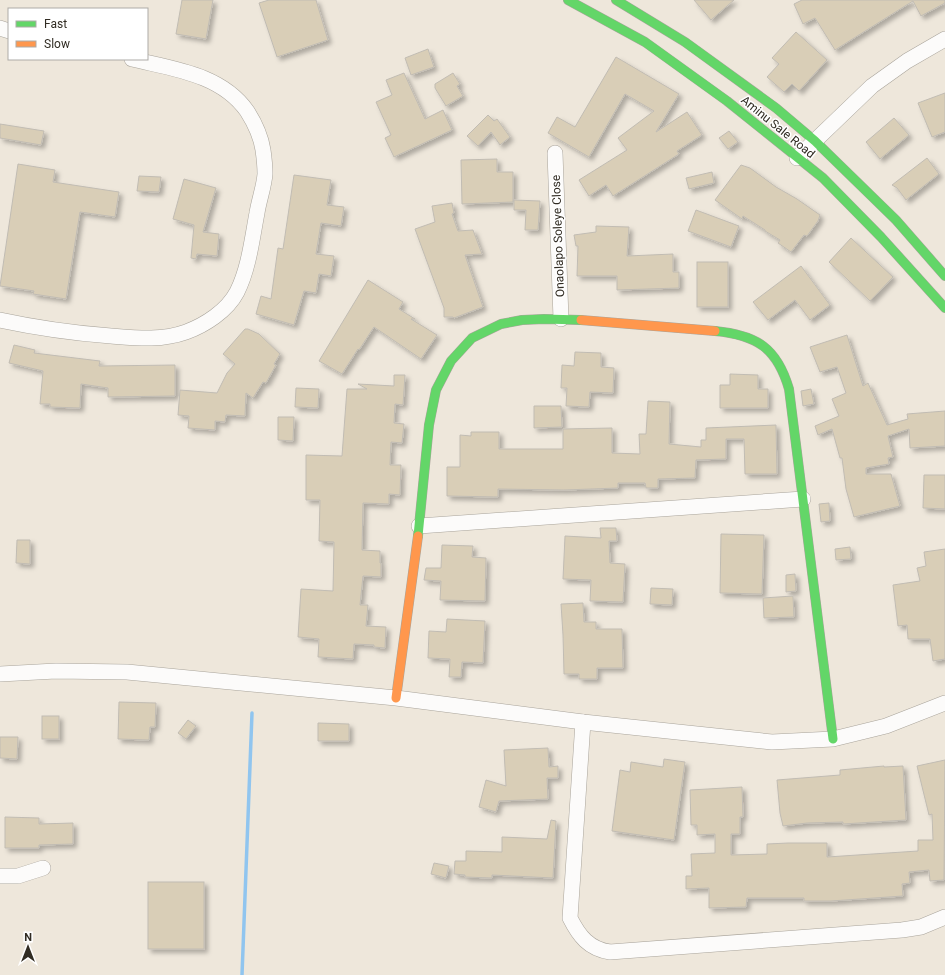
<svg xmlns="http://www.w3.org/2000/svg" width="945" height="975" font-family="Roboto,sans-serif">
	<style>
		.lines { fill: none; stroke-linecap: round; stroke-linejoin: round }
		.stream { stroke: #90c5ef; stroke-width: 3.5 }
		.building { fill: #d9ceb7; stroke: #c1bcb3; filter: url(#shadow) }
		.street-casing { stroke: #a9a49b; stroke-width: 16 }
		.fast-casing { stroke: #a9a49b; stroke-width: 10 }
		.slow-casing { stroke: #a9a49b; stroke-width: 10 }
		.street { stroke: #fcfbfa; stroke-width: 15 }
		.fast { stroke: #63d668; stroke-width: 9 }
		.slow { stroke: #ff974d; stroke-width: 9 }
		.labels { text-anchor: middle; stroke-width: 3; stroke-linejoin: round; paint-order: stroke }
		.street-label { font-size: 12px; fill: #312c23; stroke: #fff }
	</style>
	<defs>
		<filter id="shadow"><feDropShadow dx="3.5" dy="3.5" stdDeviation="2" flood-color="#0004"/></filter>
	</defs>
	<rect width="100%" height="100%" fill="#eee7db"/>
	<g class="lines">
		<polyline class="stream" points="242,975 252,713"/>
	</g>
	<g class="building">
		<polygon points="182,0 213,0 206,39 176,34"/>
		<polygon points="269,0 316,0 328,40 277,57 259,3"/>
		<polygon points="694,0 734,0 711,20"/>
		<polygon points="802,0 945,0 945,3 921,16 913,1 835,50 815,18 803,24 794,4"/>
		<polygon points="796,32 827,60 799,91 792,84 784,92 767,77 779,64 772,58"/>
		<polygon points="428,49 434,67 411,75 405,58"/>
		<polygon points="616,57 679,94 656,132 687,112 702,135 677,151 679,154 613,196 606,185 589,196 579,180 627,150 618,138 654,111 625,94 589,157 548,133 557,117 575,127"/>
		<polygon points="404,73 425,119 443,110 452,130 394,157 385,138 391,135 376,102 392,95 386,80"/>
		<polygon points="453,73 460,84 457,86 463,96 446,106 435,88 435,84"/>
		<polygon points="945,93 945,132 932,137 918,103"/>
		<polygon points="488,115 494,121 497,119 510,137 500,145 491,132 478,146 467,136"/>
		<polygon points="894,118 909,135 880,159 866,142"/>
		<polygon points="0,124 44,131 41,145 0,138"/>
		<polygon points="729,131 738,142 728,149 719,138"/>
		<polygon points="927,158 939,174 906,200 897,188 892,185"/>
		<polygon points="497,159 497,172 513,172 513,202 462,204 461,160"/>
		<polygon points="18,164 55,170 53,182 119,192 115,217 80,212 66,299 33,294 34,291 0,286"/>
		<polygon points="741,165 750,168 776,187 797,199 820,215 818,221 807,236 804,235 791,252 778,243 780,240 765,231 765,230 743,216 742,219 715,200"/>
		<polygon points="712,172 714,183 689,189 686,178"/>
		<polygon points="294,175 331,180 327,205 344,207 341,226 321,223 316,254 334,256 331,276 319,274 316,293 304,291 294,325 256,314 261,296 271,299 278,248 283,249"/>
		<polygon points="139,176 161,177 159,192 137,191"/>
		<polygon points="184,179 216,188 203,232 219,234 217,256 197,254 196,259 191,258 194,225 173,219"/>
		<polygon points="514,200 540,201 538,230 525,230 526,210 514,210"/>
		<polygon points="452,203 454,213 452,214 458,231 473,230 482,254 465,255 483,307 454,318 453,317 444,317 444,308 415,229 435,222 432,206"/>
		<polygon points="696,210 739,226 731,247 688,231"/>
		<polygon points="596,226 629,227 627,256 673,254 673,272 679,272 679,288 617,290 617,276 577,276 578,246 576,246 574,235 596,232"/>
		<polygon points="851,238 893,277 870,301 829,262"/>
		<rect x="697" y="262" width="31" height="45"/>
		<polygon points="801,266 830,305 810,320 795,300 768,320 753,302"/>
		<polygon points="368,280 403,302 399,309 415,319 411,319 437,335 421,359 374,327 359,350 358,349 342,374 319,361"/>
		<polygon points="245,329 248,329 259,334 280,354 274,364 276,365 266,383 263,382 253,398 246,393 245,416 226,415 225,422 215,421 215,430 188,428 189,416 178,415 180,390 217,393 227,373 235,364 223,354"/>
		<polygon points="847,335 863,386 868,383 887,425 908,419 907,414 945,411 945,446 910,448 909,429 888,436 893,457 888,458 889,464 866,468 866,474 891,474 900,506 854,517 846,489 842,458 840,458 832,429 818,435 815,426 839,416 832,399 846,393 837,367 820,372 810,347"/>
		<polygon points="14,345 35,350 34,353 100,361 99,366 175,365 175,396 108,397 108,388 81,384 80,408 50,407 50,404 40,404 43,371 9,363"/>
		<polygon points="575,352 601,353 601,367 614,368 613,393 590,392 589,407 566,406 567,388 561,388 562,365 574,366"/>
		<polygon points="730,374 758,375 758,389 768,389 768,408 720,408 720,385 730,385"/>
		<polygon points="394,375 405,375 403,405 395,404 394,423 404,424 402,443 391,442 390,465 401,465 400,495 389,494 389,504 363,503 362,550 380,551 380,563 381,563 381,577 363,576 360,605 368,605 366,626 386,627 385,648 374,647 374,645 354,644 353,659 318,657 319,639 298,637 301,589 333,591 334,542 319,541 320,500 306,500 306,455 342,456 347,389 367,389 358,384 394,386"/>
		<polygon points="296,388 319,389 318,408 295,407"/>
		<polygon points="811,389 814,404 803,406 801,391"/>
		<polygon points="648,401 670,402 669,444 701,447 701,440 706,440 706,428 776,425 777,474 745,474 744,439 726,439 726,459 696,460 695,478 658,479 658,488 646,488 645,483 618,483 618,488 564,490 498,489 498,497 447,496 447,467 460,467 460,435 471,436 471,432 499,432 499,449 563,449 563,429 612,428 612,453 640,454 639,434 646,434"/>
		<polygon points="534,406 561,406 562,427 534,428"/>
		<polygon points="278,417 294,417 293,441 278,440"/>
		<polygon points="924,475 945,475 945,509 923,508"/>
		<polygon points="829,503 830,521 821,522 819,504"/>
		<polygon points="600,528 616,528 617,541 609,541 610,563 625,564 623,602 590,601 591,580 563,579 565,536 601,538"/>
		<polygon points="721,534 764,535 762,594 720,593"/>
		<polygon points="17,540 30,540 30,564 16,563"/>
		<polygon points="442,545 473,546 472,557 486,558 485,601 440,600 441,581 424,580 426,568 441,568"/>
		<polygon points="850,547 851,559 836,560 835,549"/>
		<polygon points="945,549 945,659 933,661 930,639 908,639 907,625 898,626 893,585 920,581 917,568 926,566 924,552"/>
		<polygon points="795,574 796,591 786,592 786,575"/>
		<polygon points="651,588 673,589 672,605 650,604"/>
		<polygon points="793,596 794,617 764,618 763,598"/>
		<polygon points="583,603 584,622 596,622 596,629 622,629 623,668 597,668 597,679 579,679 579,674 564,674 563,635 561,604"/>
		<polygon points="447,619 485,621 483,663 462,662 461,677 449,677 450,659 428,658 429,631 446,632"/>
		<polygon points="119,702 156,703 155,727 150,727 149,740 118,739"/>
		<rect x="42" y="716" width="17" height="23"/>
		<polygon points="188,720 196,726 186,739 178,733"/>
		<polygon points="318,723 349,724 349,741 318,741"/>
		<polygon points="0,737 18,737 17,759 0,758"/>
		<polygon points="548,748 549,767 558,766 558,778 547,778 548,799 499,801 496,812 479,807 486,780 506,786 504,750"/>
		<polygon points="664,759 685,762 674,840 612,831 620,770 630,772 631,762 663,767"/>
		<polygon points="945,760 944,880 930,881 929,870 909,872 910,883 902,884 903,896 831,901 804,901 804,898 747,898 746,907 709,908 709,888 686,889 686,876 692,876 691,854 715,853 715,834 697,835 697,825 691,825 690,790 742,787 743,817 740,817 740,834 731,834 731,855 767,854 767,844 788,843 827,843 827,857 918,851 918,840 933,840 932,814 929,815 917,766"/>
		<polygon points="884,766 884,767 903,766 906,820 843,824 843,822 807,823 783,826 780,813 777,780 840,775 840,770"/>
		<polygon points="5,817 39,818 39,824 73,823 73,844 39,845 39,848 5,848"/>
		<polygon points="551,820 556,821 553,878 492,875 492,878 465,877 465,875 454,874 455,861 466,861 466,851 502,852 502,837 547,839"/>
		<polygon points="434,863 449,866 446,878 431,874"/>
		<rect x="148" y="882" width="56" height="67"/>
	</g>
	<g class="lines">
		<defs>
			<g id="street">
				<polyline points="0,28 9,31"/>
				<polyline points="555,153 561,319"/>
				<polyline points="797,158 872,86 907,61 945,39"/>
				<path d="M0,320C37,328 73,333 111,336C136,338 161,341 186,332C205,325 227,311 237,292C249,268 252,239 257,213C259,200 264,187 265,174C265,167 264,157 263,150C261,137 254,122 247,111C221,74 173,69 132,59"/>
				<polyline points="419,526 803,499"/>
				<polyline points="0,674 56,671 127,672 396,698 583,722 772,742 833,739 886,726 945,703"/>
				<path d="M583,722L570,918C579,936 589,949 610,952L902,930L921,927L945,917"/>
				<polyline points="0,876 18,876 43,868"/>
			</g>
			<g id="fast">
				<polyline points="568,0 645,42 727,101 823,178 881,237 945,308"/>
				<polyline points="616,0 685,42 776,108 815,141 896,220 945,276"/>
				<path d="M715,331C757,335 777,348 789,389L833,739"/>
				<polyline points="418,536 429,425 436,390 451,361 472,338 501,324 522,320 544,319 581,320"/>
			</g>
			<g id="slow">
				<polyline points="581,320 715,331"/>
				<polyline points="396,698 418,536"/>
			</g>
		</defs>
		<use href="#street" class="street-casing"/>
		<use href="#fast" class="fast-casing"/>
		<use href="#slow" class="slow-casing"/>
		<use href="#street" class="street"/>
		<use href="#fast" class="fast"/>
		<use href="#slow" class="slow"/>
	</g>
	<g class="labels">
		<g class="street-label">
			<text transform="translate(778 127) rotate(39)" y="4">Aminu Sale Road</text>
			<text transform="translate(558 236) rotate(-92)" y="4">Onaolapo Soleye Close</text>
		</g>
	</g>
	<rect x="8" y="8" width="140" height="52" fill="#ffffff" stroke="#adaba7"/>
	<rect x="16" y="21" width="20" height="6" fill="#63d668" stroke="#adaba7"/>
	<text x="44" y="28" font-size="12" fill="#312c23">Fast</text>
	<rect x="16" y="41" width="20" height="6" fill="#ff974d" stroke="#adaba7"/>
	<text x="44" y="48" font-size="12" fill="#312c23">Slow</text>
	<g transform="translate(28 947)" stroke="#ffffff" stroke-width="3" paint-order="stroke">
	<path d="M0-3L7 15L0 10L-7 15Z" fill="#312c23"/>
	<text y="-6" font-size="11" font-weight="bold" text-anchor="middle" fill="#312c23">N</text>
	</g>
</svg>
